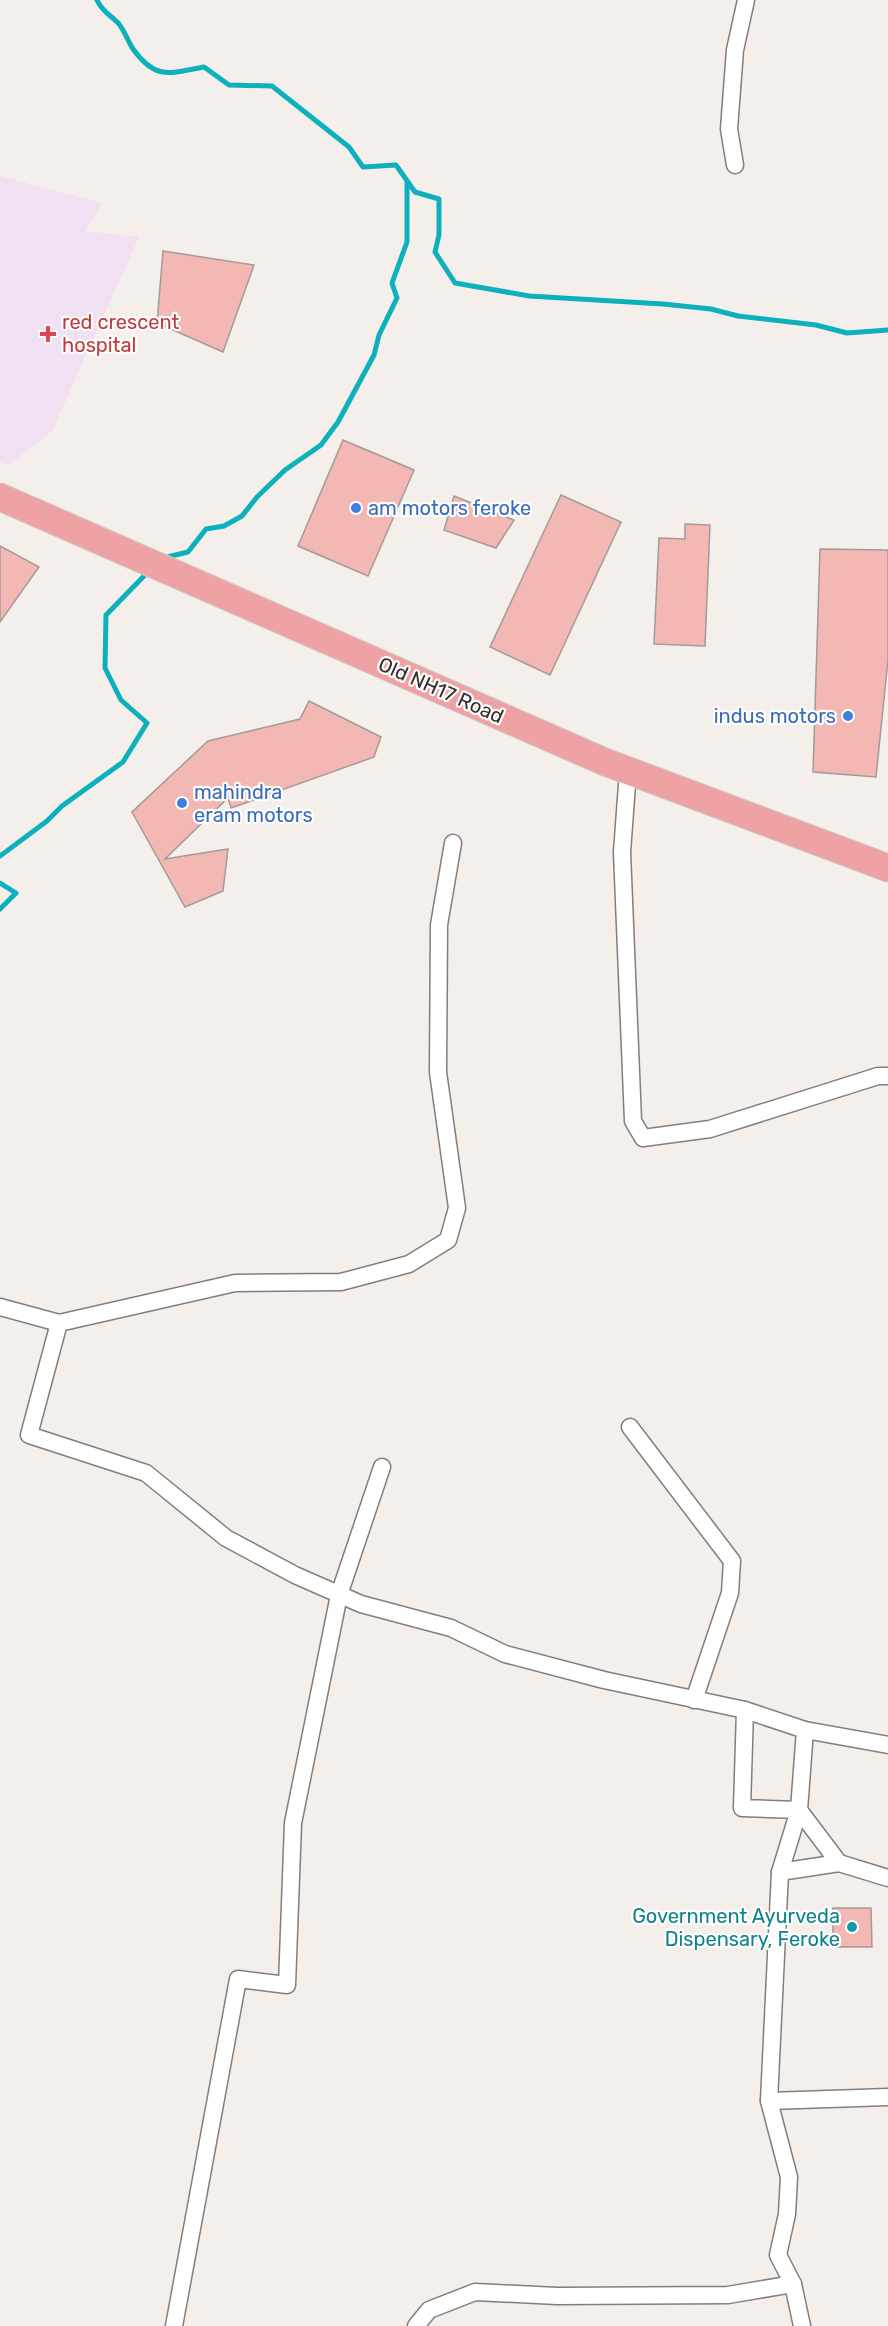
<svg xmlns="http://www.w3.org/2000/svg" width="888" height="2326" font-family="Rubik,sans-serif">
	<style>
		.medical { fill: #f0e0f2 }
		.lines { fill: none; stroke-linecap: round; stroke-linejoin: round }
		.stream { stroke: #0db1bc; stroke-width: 5 }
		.building { fill: #f3b7b4; stroke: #a29b9a; stroke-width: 1.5 }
		.street-casing { stroke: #837e7b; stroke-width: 19 }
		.primary-casing { stroke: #cecdcd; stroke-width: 29 }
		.street { stroke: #fff; stroke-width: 16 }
		.primary { stroke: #efa2a4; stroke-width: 27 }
		.health-dot { fill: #e0444e; stroke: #fffdfb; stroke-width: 2 }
		.shop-dot { fill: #3f7fe0; stroke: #fffdfb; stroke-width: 2 }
		.culture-dot { fill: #0f9aa8; stroke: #fffdfb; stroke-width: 2 }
		.labels { text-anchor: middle; stroke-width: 4.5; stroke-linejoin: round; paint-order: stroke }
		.health-label { font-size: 20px; fill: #be3a42; stroke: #fffdfb; text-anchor: start }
		.shop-label { font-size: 20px; fill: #366cbe; stroke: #fffdfb; text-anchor: start }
		.street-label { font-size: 20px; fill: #312f2d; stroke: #fffdfb }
		.culture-label { font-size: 20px; fill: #0d838f; stroke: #fffdfb; text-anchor: end }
	</style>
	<rect width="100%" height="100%" fill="#f4efeb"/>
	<polygon class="medical" points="0,176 102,203 85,231 139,237 52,431 9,465 0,462"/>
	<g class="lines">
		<g class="stream">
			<path d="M97,0C102,12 111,15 119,24C125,32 128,41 133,49C156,81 170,73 204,67L229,85L272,86L349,147L363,167L396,165L415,192L439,199V235L435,252L455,283L529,296L663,304L711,309L738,316L816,325L847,333L888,330"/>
			<polyline points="163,558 188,552 206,529 224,526 242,516 257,497 285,470 321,445 338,422 374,355 379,335 397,298 392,283 407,242 407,181"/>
			<polyline points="0,856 47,821 62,806 123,762 147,723 121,700 105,668 106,615 144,576"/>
			<polyline points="0,883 16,893 0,909"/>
		</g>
	</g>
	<g class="building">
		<polygon points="163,251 254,265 223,352 157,323"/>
		<polygon points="343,440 414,470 368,576 298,546"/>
		<polygon points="561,495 621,522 550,675 490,647"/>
		<polygon points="454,496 514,520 496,548 444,530"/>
		<polygon points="685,524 710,525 705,646 654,644 659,538 685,539"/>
		<polygon points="0,546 39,567 0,622"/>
		<polygon points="820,549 888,550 888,660 876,777 813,772"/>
		<polygon points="309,701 381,737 374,757 231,808 228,798 165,859 228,849 223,891 185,907 132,812 208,741 300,719"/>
		<polygon points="833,1908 871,1908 872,1947 833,1947"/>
	</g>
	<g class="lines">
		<defs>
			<g id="street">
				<polyline points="735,165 729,129 735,50 746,0"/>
				<polyline points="628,771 622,852 633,1121 643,1138 710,1129 878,1076 888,1076"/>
				<polyline points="0,1307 59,1323 29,1435 146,1473 226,1538 295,1575 361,1604 451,1628 505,1654 604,1680 745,1710 742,1808 799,1810 780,1872 769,2101 888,2097"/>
				<polyline points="59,1323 235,1283 341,1282 409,1264 448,1240 457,1208 438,1072 439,925 453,843"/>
				<polyline points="630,1427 732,1561 730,1593 694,1700"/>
				<polyline points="745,1710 805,1730 799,1810 839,1863"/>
				<polyline points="805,1730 888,1745"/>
				<polyline points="780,1872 839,1863 888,1878"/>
				<polyline points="769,2101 789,2177 787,2214 778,2255 793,2284 802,2326"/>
				<polyline points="174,2326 238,1979 287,1985 293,1823 339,1595 382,1467"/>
				<polyline points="416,2326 429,2310 475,2292 557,2296 728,2295 793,2284"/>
			</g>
			<polyline id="primary" points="0,497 605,762 888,868"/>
		</defs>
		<use href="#street" class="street-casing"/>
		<use href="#primary" class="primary-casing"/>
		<use href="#street" class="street"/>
		<use href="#primary" class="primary"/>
	</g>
	<path class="health-dot" d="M45 325h6v6h6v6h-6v6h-6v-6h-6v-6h6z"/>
	<g class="shop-dot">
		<circle cx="356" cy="508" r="6"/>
		<circle cx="848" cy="716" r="6"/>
		<circle cx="182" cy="803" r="6"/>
	</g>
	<circle class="culture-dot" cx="852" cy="1927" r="6"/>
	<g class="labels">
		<g class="health-label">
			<text x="62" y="329">red crescent<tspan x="62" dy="23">hospital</tspan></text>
		</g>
		<g class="shop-label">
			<text x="368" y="515">am motors feroke</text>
			<text x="836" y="723" text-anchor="end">indus motors</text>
			<text x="194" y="799">mahindra<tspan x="194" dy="23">eram motors</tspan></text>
		</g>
		<g class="street-label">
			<text transform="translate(441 690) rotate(24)" y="7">Old NH17 Road</text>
		</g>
		<g class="culture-label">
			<text x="840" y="1923">Government Ayurveda<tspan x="840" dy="23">Dispensary, Feroke</tspan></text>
		</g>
	</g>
</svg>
